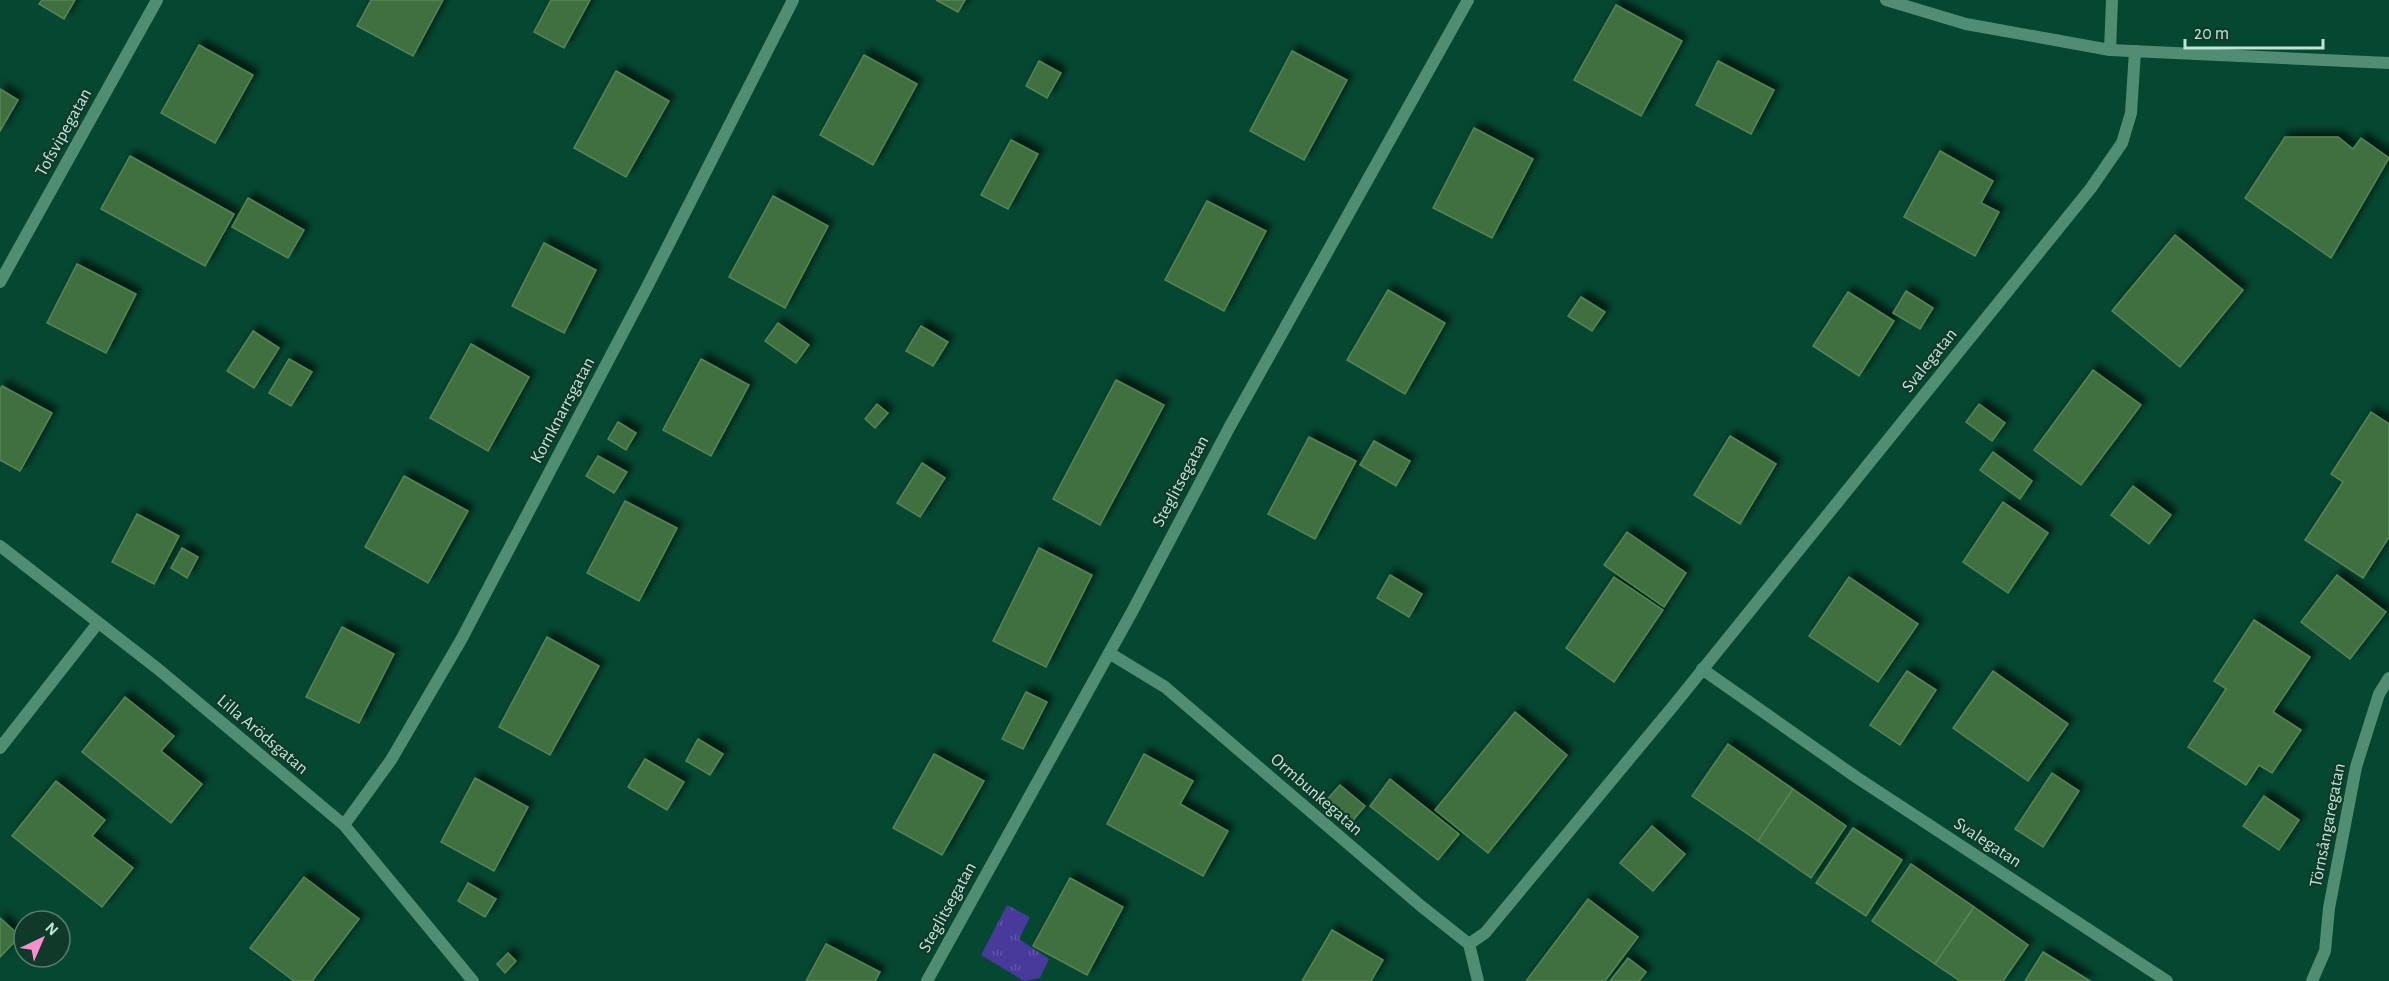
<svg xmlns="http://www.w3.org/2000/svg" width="2389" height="981" font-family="'Alegreya Sans',sans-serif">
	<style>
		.grass { fill: url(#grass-tufts) }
		.building { fill: #407040; stroke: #558555; stroke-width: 1.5; filter: url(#shadow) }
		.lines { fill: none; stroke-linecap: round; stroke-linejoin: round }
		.minor { stroke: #508d73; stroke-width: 12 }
		.labels { text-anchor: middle; stroke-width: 4.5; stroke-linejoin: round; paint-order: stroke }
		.street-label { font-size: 18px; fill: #c0e4d3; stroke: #11392a }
	</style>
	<defs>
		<pattern id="grass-tufts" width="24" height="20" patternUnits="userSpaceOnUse" patternTransform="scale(1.5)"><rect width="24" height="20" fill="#483a9a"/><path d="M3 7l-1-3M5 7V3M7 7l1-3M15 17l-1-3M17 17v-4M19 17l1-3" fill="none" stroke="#6156a7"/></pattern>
		<filter id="shadow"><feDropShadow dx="5.5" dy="-5.5" stdDeviation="3" flood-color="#0009"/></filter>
	</defs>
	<rect width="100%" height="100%" fill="#054731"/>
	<polygon class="grass" points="1007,905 1030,917 1019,939 1049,959 1040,978 1024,981 981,955"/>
	<g class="building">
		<polygon points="42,0 75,0 64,19 39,4"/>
		<polygon points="371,0 443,0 413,56 357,26"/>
		<polygon points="551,0 590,0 564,48 534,32"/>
		<polygon points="936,0 965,0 958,12"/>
		<polygon points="1616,5 1682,41 1641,116 1574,80"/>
		<polygon points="199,45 253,75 215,143 161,113"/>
		<polygon points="1292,51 1347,80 1304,160 1250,131"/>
		<polygon points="864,55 917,84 873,165 820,135"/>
		<polygon points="1039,61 1061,73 1047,98 1026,86"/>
		<polygon points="1718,61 1774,90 1751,134 1696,105"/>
		<polygon points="616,71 669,101 626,177 574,148"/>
		<polygon points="0,89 18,100 0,131"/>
		<polygon points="1474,128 1533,159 1492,238 1433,208"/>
		<polygon points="2285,137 2338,137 2353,149 2361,138 2389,158 2331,258 2245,198"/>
		<polygon points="1011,140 1038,154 1008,209 981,195"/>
		<polygon points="1940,151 1993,181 1981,203 1999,212 1975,256 1904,217"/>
		<polygon points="130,156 234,214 205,266 101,209"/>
		<polygon points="773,196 828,226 785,308 729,277"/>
		<polygon points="248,198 304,230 288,258 232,227"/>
		<polygon points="1207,201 1266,231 1224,311 1165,280"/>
		<polygon points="2175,235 2243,290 2180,367 2112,311"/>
		<polygon points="544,243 596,270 564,333 512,306"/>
		<polygon points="77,264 136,294 106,353 47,323"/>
		<polygon points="1388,290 1445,323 1405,394 1347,360"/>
		<polygon points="1906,291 1933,308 1920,329 1893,313"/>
		<polygon points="1848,292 1894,321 1859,376 1813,346"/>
		<polygon points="1581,297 1605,312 1592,331 1568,316"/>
		<polygon points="778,323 809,345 796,363 765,341"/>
		<polygon points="921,326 948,342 933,366 906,351"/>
		<polygon points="253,331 279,348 254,388 227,371"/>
		<polygon points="471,344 529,377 488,451 430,418"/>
		<polygon points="289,359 312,372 291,406 269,393"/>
		<polygon points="701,359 749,385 711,456 663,430"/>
		<polygon points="2093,370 2141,405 2081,485 2034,450"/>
		<polygon points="1116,380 1164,405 1100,525 1053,499"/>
		<polygon points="2,386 52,413 20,471 0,460 0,390"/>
		<polygon points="877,404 888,413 875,428 865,419"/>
		<polygon points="1979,404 2005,423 1992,441 1966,422"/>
		<polygon points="2371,412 2389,424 2389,537 2363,578 2305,540 2343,482 2331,474"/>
		<polygon points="618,422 636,433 626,450 608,439"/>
		<polygon points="1730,436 1776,464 1740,524 1694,495"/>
		<polygon points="1309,437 1356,461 1315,539 1268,514"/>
		<polygon points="1374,441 1410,461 1396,486 1360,465"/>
		<polygon points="1993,452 2032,481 2020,499 1980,470"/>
		<polygon points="598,456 627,472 614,493 586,476"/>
		<polygon points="922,463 945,478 920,517 897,503"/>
		<polygon points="404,476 468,511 428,583 365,547"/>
		<polygon points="2133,486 2171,515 2149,544 2111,515"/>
		<polygon points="625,501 677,528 639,601 587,573"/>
		<polygon points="2003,502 2048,533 2008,593 1963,562"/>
		<polygon points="137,514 179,536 154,584 112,562"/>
		<polygon points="1627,532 1686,573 1664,607 1604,565"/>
		<polygon points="182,548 198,557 187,578 171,568"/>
		<polygon points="1039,548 1092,575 1046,667 993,641"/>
		<polygon points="1390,575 1422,594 1409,617 1377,598"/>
		<polygon points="2337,575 2386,612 2350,659 2301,622"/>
		<polygon points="1614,577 1663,610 1614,682 1566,648"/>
		<polygon points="1849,577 1918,624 1878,682 1809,636"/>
		<polygon points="2254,620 2310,657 2273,712 2301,730 2272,773 2259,765 2246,785 2188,747 2226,689 2214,681"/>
		<polygon points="342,627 394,654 359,723 306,697"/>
		<polygon points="547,637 599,666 550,755 499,727"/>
		<polygon points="1907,671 1936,690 1900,745 1870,725"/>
		<polygon points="1993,671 2068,724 2028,781 1953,728"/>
		<polygon points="1026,692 1047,702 1023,749 1002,739"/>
		<polygon points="125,697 174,736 161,751 202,784 171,823 82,752"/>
		<polygon points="1515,712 1567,755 1488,853 1435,810"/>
		<polygon points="698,739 723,754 710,775 686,761"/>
		<polygon points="1728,744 1793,789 1758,841 1692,796"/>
		<polygon points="934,754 984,781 942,855 893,828"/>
		<polygon points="1144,754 1193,781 1180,804 1228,831 1203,876 1107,824"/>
		<polygon points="645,759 684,782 667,810 628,787"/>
		<polygon points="2052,773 2079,791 2043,847 2015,829"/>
		<polygon points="475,778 528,807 494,871 441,842"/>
		<polygon points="1390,779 1459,834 1438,860 1370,806"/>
		<polygon points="56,781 105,820 92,836 133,868 102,907 12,836"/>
		<polygon points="1340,785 1365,806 1350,824 1324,803"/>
		<polygon points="1793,789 1846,826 1811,878 1758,841"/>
		<polygon points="2264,796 2299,820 2279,850 2243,826"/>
		<polygon points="1652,826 1685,854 1653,891 1620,863"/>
		<polygon points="1853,828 1902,860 1866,916 1816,883"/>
		<polygon points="1911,864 1974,907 1935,964 1872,921"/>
		<polygon points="304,877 359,919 312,981 294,981 250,948"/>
		<polygon points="1070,878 1123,907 1087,975 1033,946"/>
		<polygon points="468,883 496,899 485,917 458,901"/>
		<polygon points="1588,899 1638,937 1605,981 1526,981"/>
		<polygon points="1974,907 2028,945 2003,981 1960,981 1935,964"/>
		<polygon points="0,918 20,936 0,957"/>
		<polygon points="1332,930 1383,960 1371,981 1302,981"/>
		<polygon points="826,944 880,972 875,981 806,981"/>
		<polygon points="2043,952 2069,968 2090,981 2025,981"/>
		<polygon points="508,953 516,961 505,973 497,964"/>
		<polygon points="1628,958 1646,972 1639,981 1610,981"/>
	</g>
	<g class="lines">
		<g class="minor">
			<polyline points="1886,0 1966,24 2110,50 2389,63"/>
			<polyline points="2110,50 2112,0"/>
			<polyline points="0,282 157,0"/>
			<polyline points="0,546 158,669 344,825 473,981"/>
			<polyline points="1109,653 1165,687 1421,906 1469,944 1478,981"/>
			<polyline points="1702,669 1856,777 2167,981"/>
			<polyline points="0,748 98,623"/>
			<polyline points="344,825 391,760 461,640 648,285 793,0"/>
			<polyline points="1469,944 1485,933 1674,705 2091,188 2122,143 2131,113 2135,51"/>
			<polyline points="927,981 1133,610 1229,428 1468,0"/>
			<polyline points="2312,981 2325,951 2329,908 2356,767 2379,694 2389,678"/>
		</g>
	</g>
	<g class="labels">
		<g class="street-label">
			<text transform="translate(63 132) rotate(-61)" y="6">Tofsvipegatan</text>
			<text transform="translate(1929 360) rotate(-51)" y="6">Svalegatan</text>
			<text transform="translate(562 410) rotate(-62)" y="6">Kornknarrsgatan</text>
			<text transform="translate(1180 481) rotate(-62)" y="6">Steglitsegatan</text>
			<text transform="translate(263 734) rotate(40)" y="6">Lilla Arödsgatan</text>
			<text transform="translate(1317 794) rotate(41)" y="6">Ormbunkegatan</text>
			<text transform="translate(2327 825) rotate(-79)" y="6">Törnsångaregatan</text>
			<text transform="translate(1988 842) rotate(33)" y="6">Svalegatan</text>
			<text transform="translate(947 907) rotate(-61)" y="6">Steglitsegatan</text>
		</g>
	</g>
	<g transform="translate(42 939) rotate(44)"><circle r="28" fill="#11392a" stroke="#577d6e" stroke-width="1.5"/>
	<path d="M0-4.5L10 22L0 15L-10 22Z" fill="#f790cd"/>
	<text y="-9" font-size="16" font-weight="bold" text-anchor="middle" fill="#c0e4d3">N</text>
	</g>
	<path d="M2185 39v9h138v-9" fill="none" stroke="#c0e4d3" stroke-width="3"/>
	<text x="2194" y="39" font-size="18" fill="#c0e4d3" stroke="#11392a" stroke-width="4.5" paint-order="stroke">20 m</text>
</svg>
